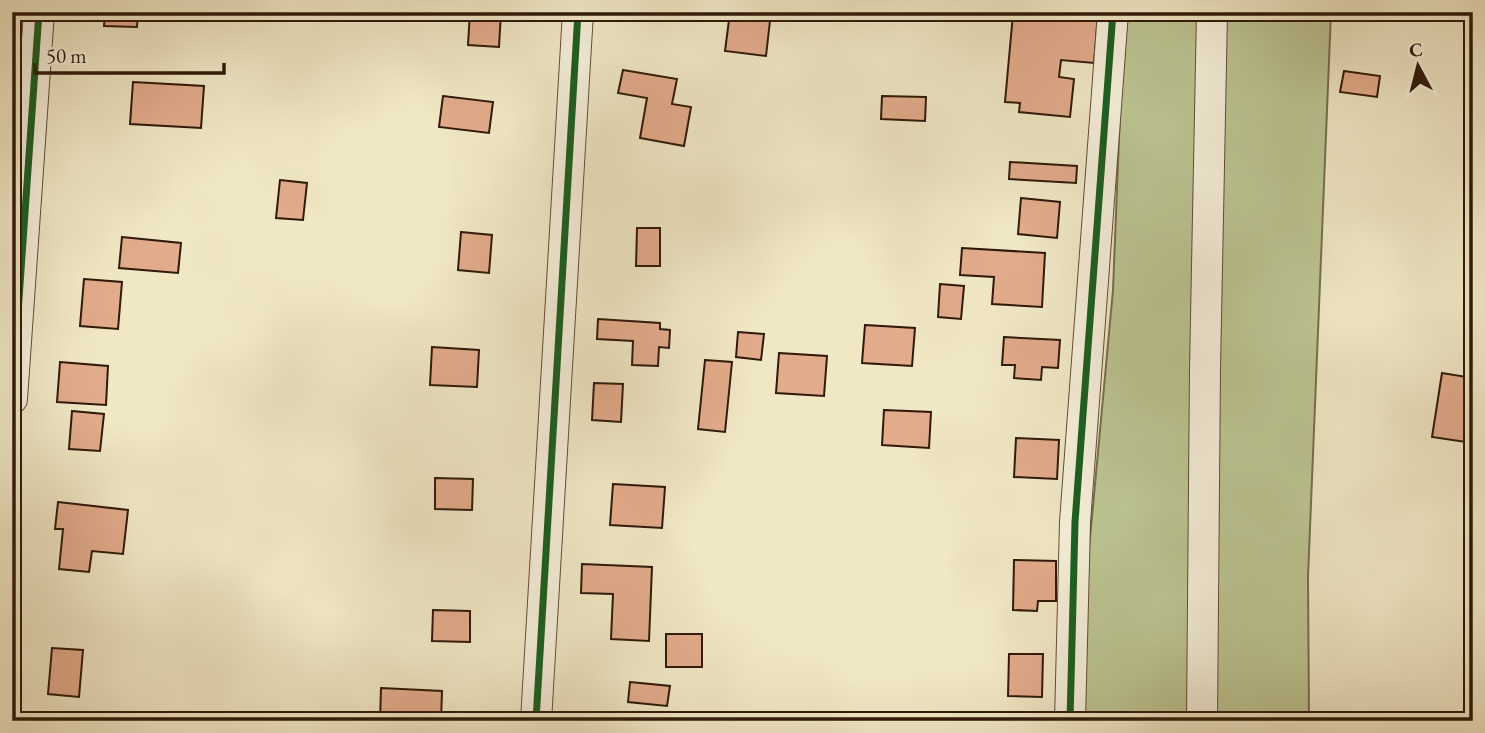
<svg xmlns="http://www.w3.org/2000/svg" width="1485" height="733" font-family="'EB Garamond',serif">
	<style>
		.green { fill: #bcc492; stroke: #766e4d; stroke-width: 2 }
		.building { fill: #e2ab8b; stroke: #2f1908; stroke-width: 2 }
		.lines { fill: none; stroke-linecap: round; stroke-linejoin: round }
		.minor-casing { stroke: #5f4c37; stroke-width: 32 }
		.minor { stroke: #f5efd9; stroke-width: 30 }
		.cycleway-casing { stroke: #f5efd9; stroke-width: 11 }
		.cycleway { stroke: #1b5e20; stroke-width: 7 }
	</style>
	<rect width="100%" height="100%" fill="#f0e7c5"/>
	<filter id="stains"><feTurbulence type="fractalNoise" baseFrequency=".00286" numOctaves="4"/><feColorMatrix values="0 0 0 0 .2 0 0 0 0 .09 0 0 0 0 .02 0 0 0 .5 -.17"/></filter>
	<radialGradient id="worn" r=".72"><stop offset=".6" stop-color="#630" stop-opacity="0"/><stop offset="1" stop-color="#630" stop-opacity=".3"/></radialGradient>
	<polygon class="green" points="1124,12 1331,12 1308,577 1309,721 1080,721 1083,614 1113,290"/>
	<g class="building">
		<polygon points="105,12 138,12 137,27 104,26"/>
		<polygon points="470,12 501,12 499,47 468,45"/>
		<polygon points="730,12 771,12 766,56 725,51"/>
		<polygon points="1028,12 1053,12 1098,16 1094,63 1061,60 1059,77 1074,79 1070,117 1019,112 1020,103 1005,102 1013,14 1028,15"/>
		<polygon points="623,70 677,79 672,104 691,107 684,146 640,138 647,98 618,93"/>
		<polygon points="1344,71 1380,76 1377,97 1340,92"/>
		<polygon points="133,82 204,86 201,128 130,124"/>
		<polygon points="443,96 493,102 489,133 439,127"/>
		<polygon points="882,96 926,97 925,121 881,119"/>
		<polygon points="1010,162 1077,166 1076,183 1009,179"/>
		<polygon points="280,180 307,183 303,220 276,218"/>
		<polygon points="1021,198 1060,202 1057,238 1018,234"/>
		<polygon points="637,228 660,228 660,266 636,266"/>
		<polygon points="461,232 492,235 489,273 458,270"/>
		<polygon points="122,237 181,243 178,273 119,268"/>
		<polygon points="962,248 1045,253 1042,307 992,304 994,277 960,275"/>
		<polygon points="84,279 122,282 118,329 80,326"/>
		<polygon points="940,284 964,286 961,319 938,317"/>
		<polygon points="598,319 660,323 660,329 670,330 669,348 659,347 658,366 632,365 633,341 597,339"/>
		<polygon points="865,325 915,328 912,366 862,363"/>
		<polygon points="738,332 764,334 761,360 736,357"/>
		<polygon points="1004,337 1060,340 1058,368 1042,367 1041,380 1014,378 1015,365 1002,365"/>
		<polygon points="432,347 479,350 477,387 430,385"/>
		<polygon points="779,353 827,356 824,396 776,393"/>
		<polygon points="705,360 732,362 725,432 698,429"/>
		<polygon points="60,362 108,366 106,405 57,402"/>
		<polygon points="1442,373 1473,378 1473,443 1432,437"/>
		<polygon points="594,383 623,384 621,422 592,420"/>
		<polygon points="884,410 931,412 929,448 882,445"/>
		<polygon points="72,411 104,414 100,451 69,449"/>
		<polygon points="1016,438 1059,440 1057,479 1014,477"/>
		<polygon points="435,478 473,479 472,510 435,509"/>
		<polygon points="613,484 665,487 662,528 610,525"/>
		<polygon points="58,502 128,510 123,554 92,551 89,572 59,569 63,529 55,529"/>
		<polygon points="1014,560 1056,561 1056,601 1038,601 1037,611 1013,610"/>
		<polygon points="582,564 652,567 649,641 611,639 613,594 581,593"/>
		<polygon points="433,610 470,611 470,642 432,641"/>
		<rect x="666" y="634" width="36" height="33"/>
		<polygon points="52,648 83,650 79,697 48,694"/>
		<polygon points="1009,654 1043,654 1042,697 1008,696"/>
		<polygon points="630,682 670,686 667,706 628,702"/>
		<polygon points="381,688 442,691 441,721 380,721"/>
		<rect x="606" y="715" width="35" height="6"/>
		<rect x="1029" y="716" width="26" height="5"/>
	</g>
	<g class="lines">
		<defs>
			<g id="minor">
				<polyline points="12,399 39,12"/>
				<polyline points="536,721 578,12"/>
				<polyline points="1070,721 1075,522 1113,12"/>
				<polyline points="1202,721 1205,369 1212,12"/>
			</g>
		</defs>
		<use href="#minor" class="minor-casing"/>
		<use href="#minor" class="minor"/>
		<defs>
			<g id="cycleway">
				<polyline points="12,399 39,12"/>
				<polyline points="536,721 578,12"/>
				<polyline points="1070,721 1075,522 1113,12"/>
			</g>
		</defs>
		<use href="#cycleway" class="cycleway-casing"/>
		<use href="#cycleway" class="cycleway"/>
	</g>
	<rect width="1485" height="733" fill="none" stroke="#f0e7c5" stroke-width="42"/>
	<rect x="14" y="14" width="1457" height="705" fill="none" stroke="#2f1908" stroke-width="3.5"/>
	<rect x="21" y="21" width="1443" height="691" fill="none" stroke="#2f1908" stroke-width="2"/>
	<g transform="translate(1418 66) rotate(353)" stroke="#f5efd9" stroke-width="5" paint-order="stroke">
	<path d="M0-5L12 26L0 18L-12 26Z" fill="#2f1908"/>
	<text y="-10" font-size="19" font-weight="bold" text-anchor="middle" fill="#2f1908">С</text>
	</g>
	<path d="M35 63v10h189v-10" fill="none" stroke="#2f1908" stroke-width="3.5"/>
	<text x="46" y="63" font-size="21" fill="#2f1908" stroke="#f5efd9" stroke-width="5" paint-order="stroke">50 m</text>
	<rect width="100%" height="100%" filter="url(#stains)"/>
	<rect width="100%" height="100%" fill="url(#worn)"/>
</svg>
